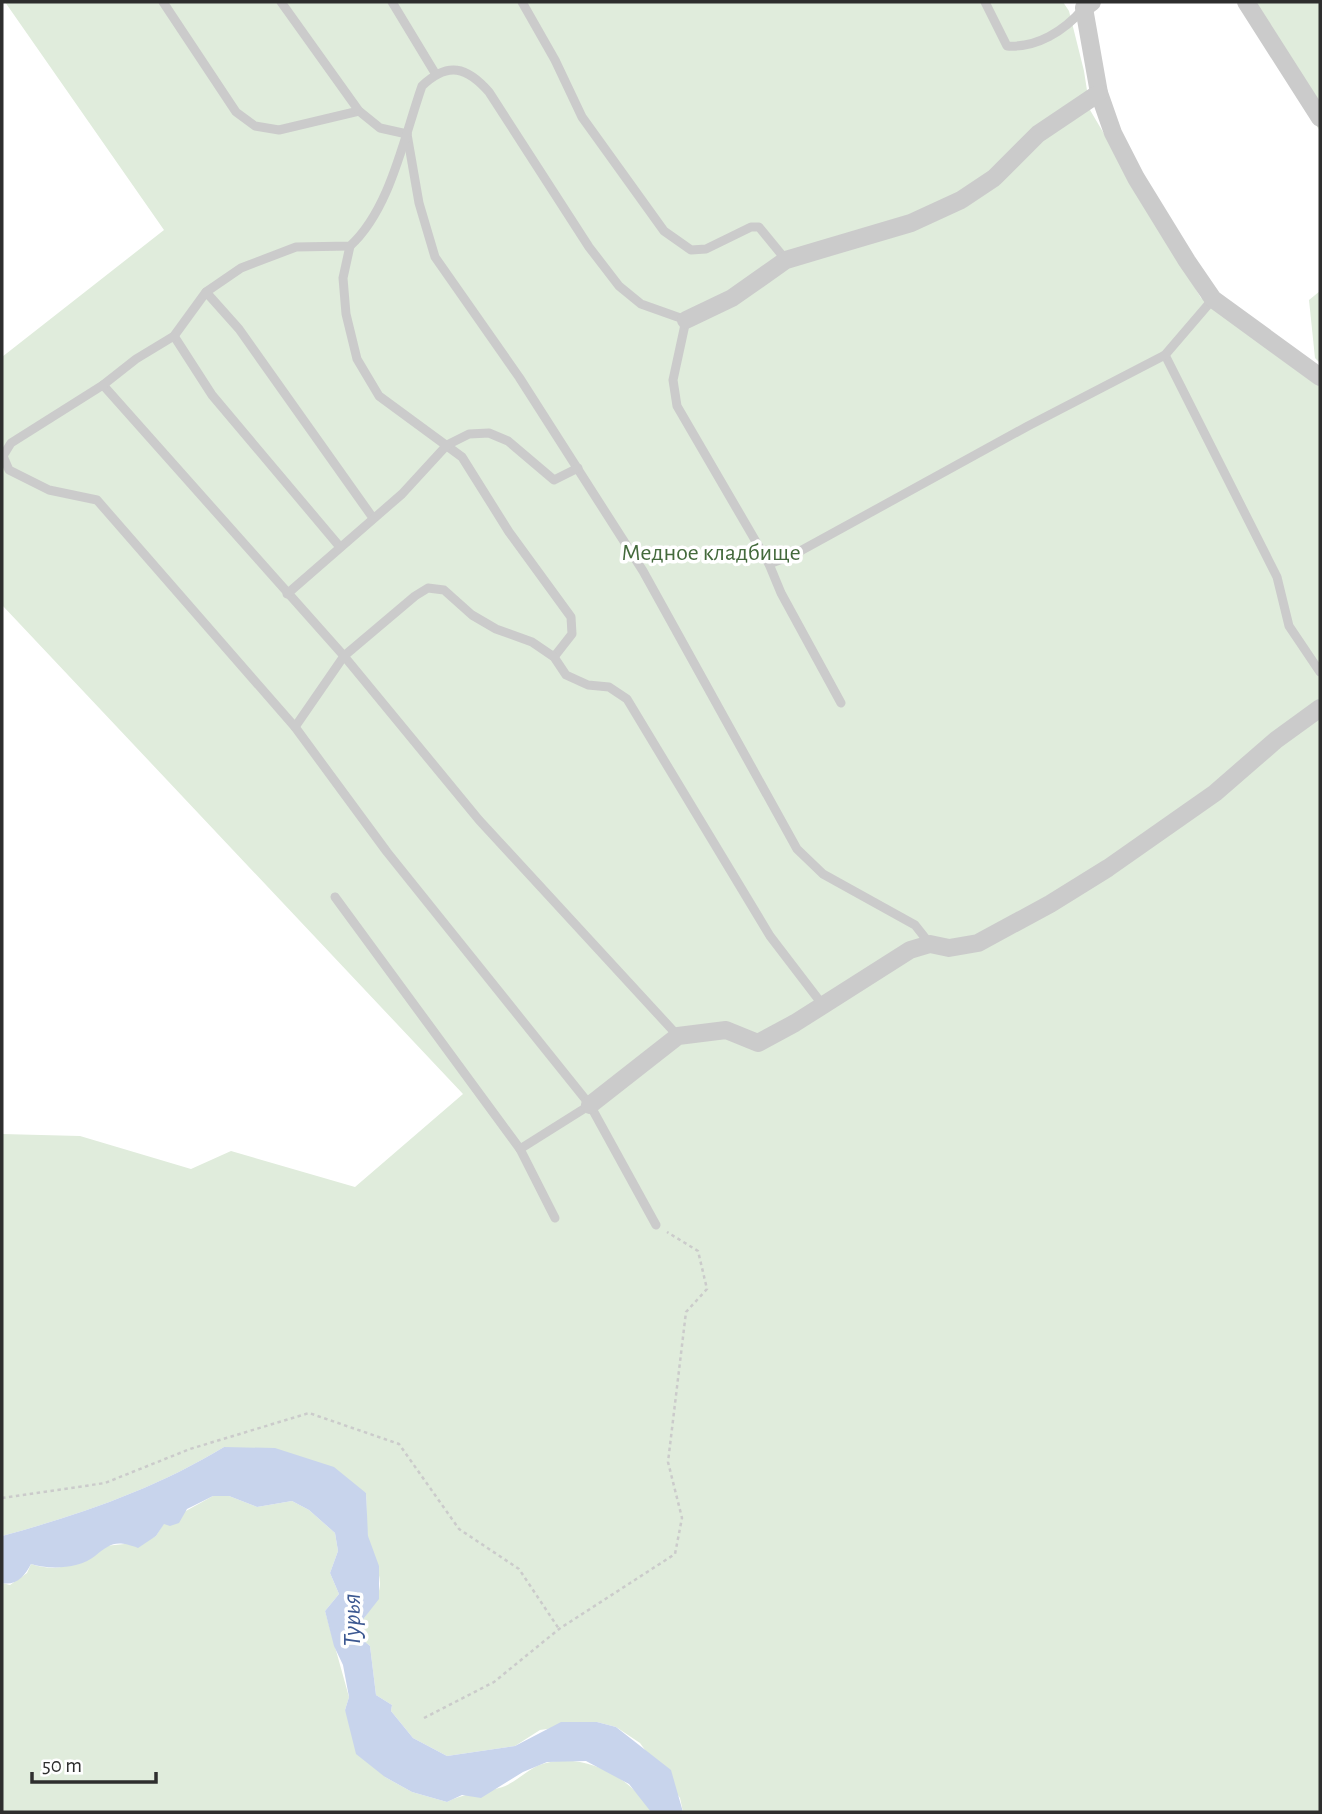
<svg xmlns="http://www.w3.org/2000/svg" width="1322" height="1814" font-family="'Alegreya Sans',sans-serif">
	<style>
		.green { fill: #e0ecdc }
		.water { fill: #c8d4ec }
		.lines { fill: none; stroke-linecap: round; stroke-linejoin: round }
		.path { stroke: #cbcbcb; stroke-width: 2.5; stroke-dasharray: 3.5 3.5; stroke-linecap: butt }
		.service { stroke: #cbcbcb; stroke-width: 9 }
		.minor { stroke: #cbcbcb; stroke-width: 18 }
		.labels { text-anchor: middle; stroke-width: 7; stroke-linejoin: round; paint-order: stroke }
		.park-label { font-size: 24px; fill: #446a3c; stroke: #fff }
		.water-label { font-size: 26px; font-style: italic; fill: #3c5891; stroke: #fff }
	</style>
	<rect width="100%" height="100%" fill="#fff"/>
	<g class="green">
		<path d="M5,2H1063L1069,11L1084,71L1090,110L1201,298L1264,328L1320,382V1812H683L680,1798L640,1743L616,1727L597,1722L540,1730L515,1746L447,1756L413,1738L391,1711L392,1705L376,1695L370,1646L364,1641L361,1622C392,1583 378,1579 368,1537C365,1523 367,1507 366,1493L224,1447C155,1489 79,1515 2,1536V1134L80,1136L191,1169L231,1151L355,1187L463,1094L2,605V357L164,230Z"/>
		<polygon points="1248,2 1320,2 1320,131 1240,8"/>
		<polygon points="1320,291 1320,363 1315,358 1309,300"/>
		<path d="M213,1496H229L257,1507L292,1501L309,1510L335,1533L338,1551L330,1573L339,1594L325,1611L349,1697L345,1710L385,1777L412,1792L447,1802C464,1793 481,1793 499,1788C516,1784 528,1767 546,1763C586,1753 632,1777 651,1812H2V1583L10,1585L27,1573L31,1564C61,1574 83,1562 105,1546L144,1542L156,1536L164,1523Z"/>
	</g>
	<path class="water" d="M224,1447L275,1448L334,1467L366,1493L368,1536L379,1566V1599L361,1622L364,1641L370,1646L376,1695L392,1705L391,1711L413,1738L447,1756L515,1746L561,1722H597L616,1727L671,1770L683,1812H651L629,1784L586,1761L547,1762L523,1772L481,1798L462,1795L447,1802L412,1792L385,1777L356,1754L345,1710L349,1697L343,1665L334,1646L325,1611L339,1594L330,1573L338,1551L335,1533L309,1510L292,1501L257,1507L229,1496H213L187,1509L179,1523L170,1526L164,1524L156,1536L138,1548C116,1540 111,1543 95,1556C79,1569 49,1570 31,1564C25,1576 16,1586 2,1583V1536C79,1515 155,1489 224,1447Z"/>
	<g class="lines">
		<g class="path">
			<polyline points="2,1498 105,1483 190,1449 309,1413 399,1444 459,1529 519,1569 559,1629"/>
			<polyline points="424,1718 494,1682 559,1629 675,1554 682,1518 668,1462 686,1312 707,1289 698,1251 667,1232"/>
		</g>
		<g class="service">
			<polyline points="163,2 236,112 255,126 279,130 359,111"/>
			<polyline points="281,2 359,111 380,128 407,134"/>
			<polyline points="392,2 435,73"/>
			<polyline points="522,2 555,60 582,117 664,231 691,250 706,249 751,227 759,227 786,260"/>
			<path d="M985,2L1007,46C1037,48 1064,31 1083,9"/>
			<polyline points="407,134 419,203 435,257 519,377 643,571 797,849 823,874 915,925 930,944"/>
			<polyline points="350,246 343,278 346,314 357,359 379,396 462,457 509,532 571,617 572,634 554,657"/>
			<polyline points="206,292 239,329 373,518"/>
			<polyline points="174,336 212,395 340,547"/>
			<polyline points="1165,355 1277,577 1289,626 1320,672"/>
			<polyline points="103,385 344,656 479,820 678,1036"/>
			<polyline points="769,564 793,555 1028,426 1165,355 1213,299"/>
			<polyline points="287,594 402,494 447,445 469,434 489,433 508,441 554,480 578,468"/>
			<polyline points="295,727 344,656 415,596 428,588 444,590 472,615 496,629 532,642 554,657 566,675 588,685 609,687 627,699 770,936 822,1004"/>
			<polyline points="335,897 520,1149"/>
			<polyline points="555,1218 520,1149 590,1105"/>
			<path d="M656,1225L590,1105L387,852L295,727L97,500L49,490L9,470L3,456L11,443L103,385L136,359L174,336L206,292L241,268L296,247L350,246C390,210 404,137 422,86C448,61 467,67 489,92L589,247L619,286L641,304L686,320L673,380L677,406L769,564L781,593L841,703"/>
		</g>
		<g class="minor">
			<polyline points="1092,2 1084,8 1099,93 1113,133 1136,178 1187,261 1213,299 1320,377"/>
			<polyline points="1246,2 1320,118"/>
			<polyline points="686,320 732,298 786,260 911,223 961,200 994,178 1038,134 1099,93"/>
			<polyline points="590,1105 678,1036 726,1030 758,1043 795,1023 910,950 930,944 949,948 978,943 1050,904 1108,868 1215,793 1276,740 1320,708"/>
		</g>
	</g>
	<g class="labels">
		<g class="park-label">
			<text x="711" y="560">Медное кладбище</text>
		</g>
		<g class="water-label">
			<text transform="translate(351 1620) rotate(-90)" y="9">Турья</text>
		</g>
	</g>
	<rect width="1322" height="1814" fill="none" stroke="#2e2e2e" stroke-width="7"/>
	<path d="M32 1772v10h124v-10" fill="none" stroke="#2e2e2e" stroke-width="3.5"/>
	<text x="42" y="1772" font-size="21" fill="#2e2e2e" stroke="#ffffff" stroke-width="5" paint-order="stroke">50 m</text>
</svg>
